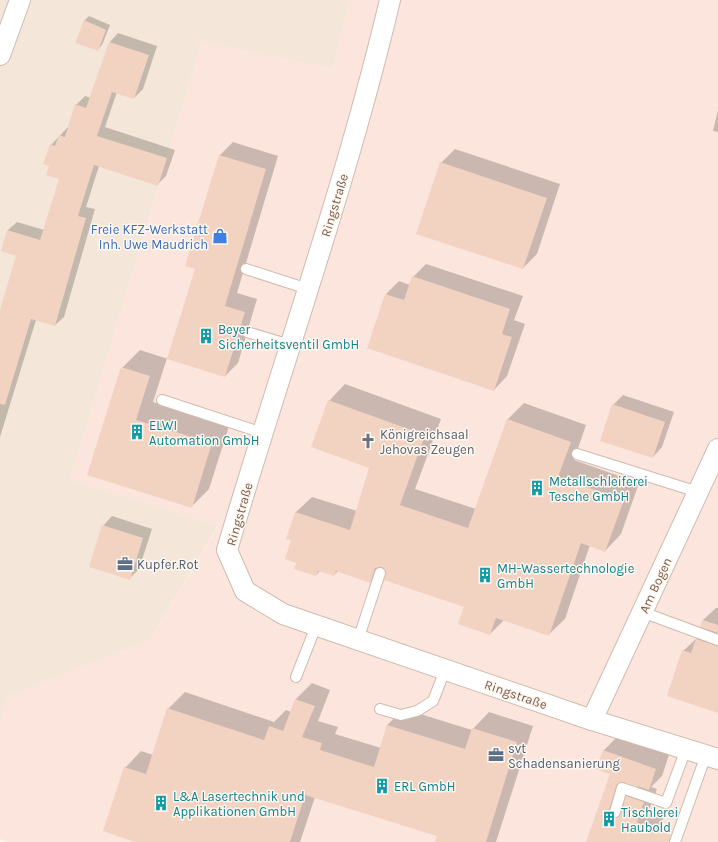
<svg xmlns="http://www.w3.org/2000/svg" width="718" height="842" font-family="Karla,sans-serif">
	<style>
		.residential { fill: #f4e6d8 }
		.commercial { fill: #fce5dd }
		.shadow { fill: #0003; fill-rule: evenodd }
		.building { fill: #f2d2c1 }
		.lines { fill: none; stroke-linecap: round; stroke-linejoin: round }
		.lane-casing { stroke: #cfbcae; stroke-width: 12 }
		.street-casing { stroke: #cfbcae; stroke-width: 22 }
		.lane { stroke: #fff; stroke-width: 10 }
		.street { stroke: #fff; stroke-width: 20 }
		.labels { text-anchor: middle; stroke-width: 3; stroke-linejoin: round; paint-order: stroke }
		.street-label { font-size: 13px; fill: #785a4c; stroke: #fff8f0 }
		.shop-label { font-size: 13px; fill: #366cbe; stroke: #fff8f0; text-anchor: end }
		.culture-label { font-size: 13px; fill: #0d838f; stroke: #fff8f0; text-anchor: start }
		.worship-label { font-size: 13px; fill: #5b616d; stroke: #fff8f0; text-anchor: start }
		.service-label { font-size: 13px; fill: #4e5e75; stroke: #fff8f0; text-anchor: start }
	</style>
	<rect width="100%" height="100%" fill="#fcf4e9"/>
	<polygon class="residential" points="0,0 350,0 333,69 202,42 70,480 218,525 150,640 9,696 0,724"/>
	<polygon class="commercial" points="350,0 718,0 718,842 9,842 0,839 0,724 9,696 150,640 218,526 70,480 202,42 333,69"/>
	<g class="shadow">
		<polygon points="89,16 110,25 102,45 97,50 84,21"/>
		<polygon points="118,33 157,46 143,89 134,98 117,92 105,127 175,150 166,176 157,185 99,166 86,207 95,209 64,317 55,325 36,320 0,437 0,314 17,255 2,250 8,230 17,222 44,230 60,178 50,165 51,145 68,127 76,105 85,96 91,98 110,42"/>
		<polygon points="718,110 718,132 713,131"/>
		<polygon points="233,142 278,156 237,293 257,299 238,363 225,376 167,358 153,402 229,426 209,489 191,507 88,474 122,368 140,350 168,359 196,268 187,266 220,155"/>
		<polygon points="455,149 560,184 537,254 523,268 441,163"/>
		<polygon points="426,264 523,296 514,320 525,324 507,376 494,390 386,294 399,281 410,285 413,277"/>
		<polygon points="345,384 441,419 415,489 476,509 507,420 524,403 586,425 574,460 639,483 621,534 605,551 590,545 565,619 548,635 504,620 490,634 465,607 387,572 384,568 370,582 338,571 334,575 320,571 316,575 298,562 292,539 295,513 312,497 357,511 371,468 329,401"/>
		<polygon points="623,395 674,412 662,447 653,457 613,405"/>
		<polygon points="112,516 152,529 139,569 129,579 103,526"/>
		<polygon points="716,608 718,608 718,712 683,651 708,628 701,626 703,620"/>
		<polygon points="312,683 330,690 318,721 338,727 335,734 381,748 387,725 404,709 472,730 489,712 533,726 496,842 436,842 438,836 315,797 300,842 138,842 125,768 141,751 153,755 168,709 185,692 274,722 286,710 291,712 296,699"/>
		<path d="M617,737L669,755L662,776L651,787L657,789L649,810L664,815L655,842H587L611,774L597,769L604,750ZM626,782L638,786L627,797L625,803L622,796Z"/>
	</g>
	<g class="building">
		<polygon points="84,20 106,30 98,51 75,43"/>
		<polygon points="109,42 149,55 134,99 112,92 97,136 167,158 158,186 94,165 78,216 86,218 55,326 31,319 5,405 0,404 0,310 16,256 1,251 7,230 40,240 59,179 46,175 49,166 43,164 50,144 55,146 59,135 65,137 75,104 86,108"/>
		<polygon points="219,155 266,169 225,306 245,312 225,377 167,359 195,269 185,266"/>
		<polygon points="440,162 547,198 523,269 416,234"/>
		<polygon points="412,276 510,309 502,334 512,337 494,391 367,348 385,294 404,300"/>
		<polygon points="121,367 150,376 136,420 212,443 192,508 87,475"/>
		<polygon points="328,400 425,435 400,505 468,528 507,419 571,442 558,477 624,500 605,552 581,543 549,636 496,618 490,635 458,624 464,607 384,580 386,572 382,567 375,568 370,583 336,571 334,576 318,571 316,576 294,569 296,563 285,559 291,540 286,539 295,512 350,530 369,468 311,447"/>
		<polygon points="612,404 665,422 653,458 600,441"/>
		<polygon points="102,525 143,538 130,580 89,567"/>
		<polygon points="703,620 718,625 718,633 700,627"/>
		<polygon points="696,639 718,646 718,713 667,696 682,650 691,653"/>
		<polygon points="295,699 315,706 302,737 322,743 320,750 374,767 387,725 465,749 472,728 517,742 486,842 435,842 437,836 305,795 290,842 135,842 103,831 124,767 146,774 167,708 264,740 269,726 283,731"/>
		<polygon points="603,750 656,769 649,790 624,782 617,784 609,810 610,816 616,818 620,816 626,796 644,802 637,823 671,835 669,842 586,842 610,774 596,769"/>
	</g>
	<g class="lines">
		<defs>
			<g id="lane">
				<polyline points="246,269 308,289"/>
				<polyline points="247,332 290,345"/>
				<polyline points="162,400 263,433"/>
				<polyline points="577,454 698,492"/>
				<polyline points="642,612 718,640"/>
				<polyline points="358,640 380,573"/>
				<polyline points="296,677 316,626"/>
				<polyline points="380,709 401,715 417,711 433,701 445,670"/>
				<polyline points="615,812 622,788 666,803 686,749"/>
				<polyline points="675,842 706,755"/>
			</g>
			<g id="street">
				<path d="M390,0C346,186 281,366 227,550L245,591L283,614L592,720L718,759"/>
				<polyline points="0,55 20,0"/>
				<polyline points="592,720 718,449"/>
			</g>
		</defs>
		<use href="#lane" class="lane-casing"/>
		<use href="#street" class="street-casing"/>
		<use href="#lane" class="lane"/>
		<use href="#street" class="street"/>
	</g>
	<defs>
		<symbol id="shop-bare" viewBox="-9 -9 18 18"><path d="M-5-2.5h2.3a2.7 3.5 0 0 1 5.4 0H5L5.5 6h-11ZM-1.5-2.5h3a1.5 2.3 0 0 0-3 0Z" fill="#3f7fe0" stroke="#fff8f0" stroke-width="2.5" paint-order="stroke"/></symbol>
		<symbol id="building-bare" viewBox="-9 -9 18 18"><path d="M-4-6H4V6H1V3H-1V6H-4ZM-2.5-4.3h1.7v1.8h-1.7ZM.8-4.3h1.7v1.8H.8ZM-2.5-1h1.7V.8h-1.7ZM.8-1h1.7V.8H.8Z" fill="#0f9aa8" stroke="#fff8f0" stroke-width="2.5" paint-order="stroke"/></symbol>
		<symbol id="church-bare" viewBox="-9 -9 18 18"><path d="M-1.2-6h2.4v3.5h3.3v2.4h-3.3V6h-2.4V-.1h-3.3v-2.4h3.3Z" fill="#6b7280" stroke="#fff8f0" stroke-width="2.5" paint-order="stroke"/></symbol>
		<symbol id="office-bare" viewBox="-9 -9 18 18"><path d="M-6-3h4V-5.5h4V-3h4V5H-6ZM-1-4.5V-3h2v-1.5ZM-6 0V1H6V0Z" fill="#5c6f8a" stroke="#fff8f0" stroke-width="2.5" paint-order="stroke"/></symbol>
	</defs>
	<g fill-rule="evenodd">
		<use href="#shop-bare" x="209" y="225" width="22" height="22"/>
		<use href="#building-bare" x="195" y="325" width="22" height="22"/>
		<use href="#building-bare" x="126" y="421" width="22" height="22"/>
		<use href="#church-bare" x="357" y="430" width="22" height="22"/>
		<use href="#building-bare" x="526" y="477" width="22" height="22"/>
		<use href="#office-bare" x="114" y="553" width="22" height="22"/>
		<use href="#building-bare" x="474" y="564" width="22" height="22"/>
		<use href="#office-bare" x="485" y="744" width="22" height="22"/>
		<use href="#building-bare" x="371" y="775" width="22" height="22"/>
		<use href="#building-bare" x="150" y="792" width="22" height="22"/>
		<use href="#building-bare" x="598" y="808" width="22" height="22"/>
	</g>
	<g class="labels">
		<g class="street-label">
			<text transform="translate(334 205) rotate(-73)" y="5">Ringstraße</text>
			<text transform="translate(239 514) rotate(-74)" y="5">Ringstraße</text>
			<text transform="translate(655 585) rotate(-65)" y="5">Am Bogen</text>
			<text transform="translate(516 694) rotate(19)" y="5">Ringstraße</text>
		</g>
		<g class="shop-label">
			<text x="208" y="234">Freie KFZ-Werkstatt<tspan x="208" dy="15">Inh. Uwe Maudrich</tspan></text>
		</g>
		<g class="culture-label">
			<text x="218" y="334">Beyer<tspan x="218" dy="15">Sicherheitsventil GmbH</tspan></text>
			<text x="149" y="430">ELWI<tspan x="149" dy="15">Automation GmbH</tspan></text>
			<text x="549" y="486">Metallschleiferei<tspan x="549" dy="15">Tesche GmbH</tspan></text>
			<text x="497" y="573">MH-Wassertechnologie<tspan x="497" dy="15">GmbH</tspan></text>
			<text x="394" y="791">ERL GmbH</text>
			<text x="173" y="801">L&amp;A Lasertechnik und<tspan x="173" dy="15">Applikationen GmbH</tspan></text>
			<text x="621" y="817">Tischlerei<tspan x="621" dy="15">Haubold</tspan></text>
		</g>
		<g class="worship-label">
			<text x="380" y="439">Königreichsaal<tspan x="380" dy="15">Jehovas Zeugen</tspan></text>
		</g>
		<g class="service-label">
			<text x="137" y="569">Kupfer.Rot</text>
			<text x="508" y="753">svt<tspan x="508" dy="15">Schadensanierung</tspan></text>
		</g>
	</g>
</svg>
